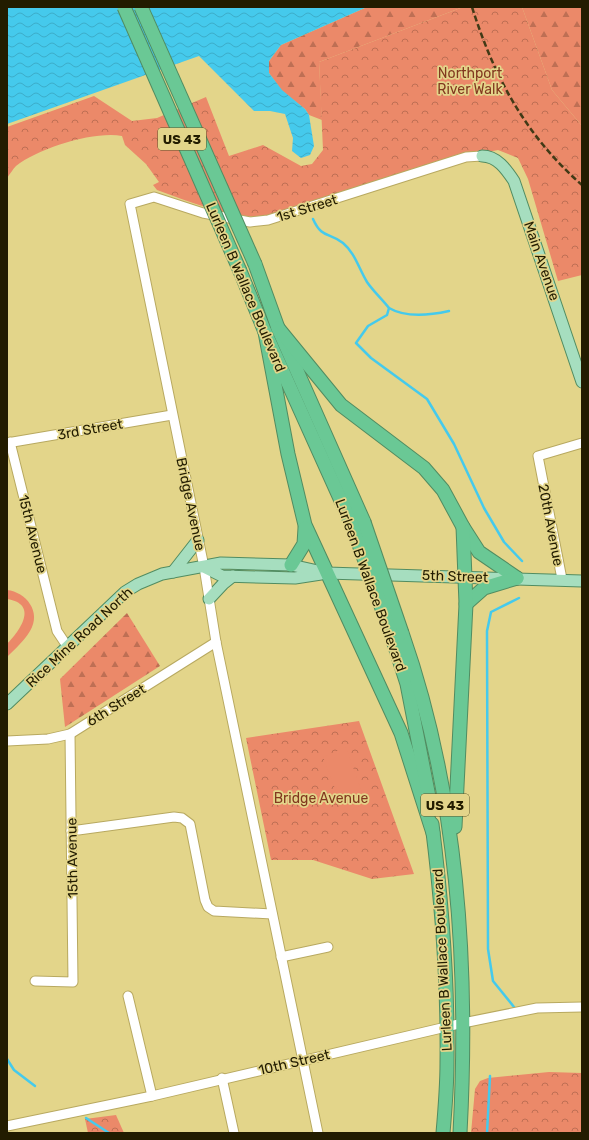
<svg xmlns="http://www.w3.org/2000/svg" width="589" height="1140" font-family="Rubik,sans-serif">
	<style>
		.forest { fill: url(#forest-firs) }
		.park { fill: url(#park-crowns) }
		.garden { fill: #eb8969 }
		.water { fill: url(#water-waves) }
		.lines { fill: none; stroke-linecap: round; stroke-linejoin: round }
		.stream { stroke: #45caec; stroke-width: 2.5 }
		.minor-casing { stroke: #b8a960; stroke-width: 11 }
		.major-casing { stroke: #518c61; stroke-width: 13 }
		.highway-casing { stroke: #518c61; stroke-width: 15 }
		.minor { stroke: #fff; stroke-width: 9 }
		.major { stroke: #a6debf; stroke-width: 11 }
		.highway { stroke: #6ac895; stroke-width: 13 }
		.rail { stroke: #413a16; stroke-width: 2.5; stroke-dasharray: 6 3; stroke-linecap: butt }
		.highway-bridge-casing { stroke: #518c61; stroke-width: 15; stroke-linecap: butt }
		.highway-bridge { stroke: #6ac895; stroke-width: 13 }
		.labels { text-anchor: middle; stroke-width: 3.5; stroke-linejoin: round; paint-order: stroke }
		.shield { fill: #e3d58a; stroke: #5c5429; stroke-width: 1 }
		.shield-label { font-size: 13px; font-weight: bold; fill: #221c00 }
		.park-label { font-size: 14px; fill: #82381f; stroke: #e3d58a }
		.street-label { font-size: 14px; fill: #221c00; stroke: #e3d58a }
	</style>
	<defs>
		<pattern id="forest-firs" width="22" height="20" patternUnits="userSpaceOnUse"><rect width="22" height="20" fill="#eb8969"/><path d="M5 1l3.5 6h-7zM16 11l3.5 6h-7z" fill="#be6f54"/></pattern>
		<pattern id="park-crowns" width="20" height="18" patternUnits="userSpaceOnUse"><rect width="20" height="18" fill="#eb8969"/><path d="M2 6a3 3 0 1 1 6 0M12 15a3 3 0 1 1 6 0" fill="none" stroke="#be6f54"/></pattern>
		<pattern id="water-waves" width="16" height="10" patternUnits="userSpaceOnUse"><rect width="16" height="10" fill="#45caec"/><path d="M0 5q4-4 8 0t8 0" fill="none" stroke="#3cadc9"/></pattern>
	</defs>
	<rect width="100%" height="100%" fill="#e3d58a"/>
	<g class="forest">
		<polygon points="367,7 463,7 319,62 322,120 309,115 305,109 282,91 269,73 269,61 281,45"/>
		<polygon points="522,7 582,7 582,126 552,90"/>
		<polygon points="127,613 160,666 65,727 60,679"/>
	</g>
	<g class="park">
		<path d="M463,7H522L552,90L582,126V275L558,281L528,179L518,158L498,150L456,158L272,217C232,219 195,204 157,190L153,185L159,182L146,164L125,145L122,136C94,131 39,148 16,166C13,169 10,174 7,178V127L94,96L132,121L157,118L206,97L229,156L263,145L301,166L312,164L323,150L319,62Z"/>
		<polygon points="359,721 414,874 372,879 313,860 271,860 246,738"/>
		<polygon points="549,1072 582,1073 582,1133 471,1133 475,1089 480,1081 488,1078"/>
		<polygon points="116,1115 124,1133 88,1133 85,1119"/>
	</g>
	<g class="garden">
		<path d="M7,590C26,592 42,612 30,631C24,641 15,649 7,657V644C20,631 39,604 7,599Z"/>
		<polygon points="346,747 366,804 344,812 323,757"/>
	</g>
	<polygon class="water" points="7,7 367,7 281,45 269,61 269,73 282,90 305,109 309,115 314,146 310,155 301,158 292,151 293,138 285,114 270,111 254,111 199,56 7,124"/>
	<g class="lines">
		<g class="stream">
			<path d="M313,219C322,239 329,232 343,243C355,253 359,269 367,282C373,291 382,299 389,308L387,315L368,326L356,343L371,358L427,399L454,444L484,508L504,542L522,561"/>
			<path d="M389,308C406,318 431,315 449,311"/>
			<polyline points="514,1007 493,981 488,949 487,631 491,612 519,598"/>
			<polyline points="7,1059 14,1070 35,1086"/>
			<polyline points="86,1118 109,1133"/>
			<polyline points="487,1133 490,1076"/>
		</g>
		<defs>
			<g id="minor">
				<polyline points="10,442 57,631 67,646"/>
				<polyline points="7,443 172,415"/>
				<polyline points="562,579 538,456 582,443"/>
				<polyline points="7,741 48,739 70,734 216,642"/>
				<polyline points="71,831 174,817 182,818 190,824 205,900 208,907 214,911 272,914"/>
				<polyline points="281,957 328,947"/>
				<polyline points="35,981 73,982 70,734"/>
				<polyline points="128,996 152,1096"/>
				<polyline points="222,1078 234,1133"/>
				<polyline points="7,1126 152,1096 463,1023 537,1008 582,1007"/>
				<polyline points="318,1133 216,642 204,567 130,204 154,197 203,213 250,222 268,220 466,157 482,156"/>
			</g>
			<g id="major">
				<path d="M482,156C497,156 506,169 514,181L582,382"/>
				<polyline points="204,567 222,576 295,578 321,574"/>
				<polyline points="173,572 198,540"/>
				<polyline points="209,599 223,584 233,576"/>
				<polyline points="7,704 125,592 138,584 162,574 221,563 291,565 327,573 582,581"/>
			</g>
			<g id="highway">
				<polyline points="255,264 278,328 364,522"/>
				<polyline points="240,271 265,332 352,525"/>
				<polyline points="278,328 341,405 424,468 443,490 463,527 479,552 517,578"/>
				<polyline points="265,332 288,454 305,525 401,733 433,833"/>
				<polyline points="291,565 304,544 305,528"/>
				<polyline points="466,604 484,588 517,578"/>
				<polyline points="390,631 407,684 430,802"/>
				<path d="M402,633C458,793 469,965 460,1133"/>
				<path d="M432,824C442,903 448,983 447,1063C447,1086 445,1110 443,1133"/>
				<polyline points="455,827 466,604 463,527"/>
			</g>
		</defs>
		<use href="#minor" class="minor-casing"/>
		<use href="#major" class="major-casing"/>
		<use href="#highway" class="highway-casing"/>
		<use href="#minor" class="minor"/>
		<use href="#major" class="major"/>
		<use href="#highway" class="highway"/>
		<path class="rail" d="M472,7C494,77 526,136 582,185"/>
		<defs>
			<g id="highway-bridge">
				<polyline points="124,7 240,271"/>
				<polyline points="141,7 255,264"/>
				<polyline points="364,522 402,633"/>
				<polyline points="352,525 390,631"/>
			</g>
		</defs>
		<use href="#highway-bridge" class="highway-bridge-casing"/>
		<use href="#highway-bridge" class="highway-bridge"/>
	</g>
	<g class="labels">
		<g class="shield">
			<rect x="158" y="128" width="48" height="22" rx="3"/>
			<rect x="421" y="794" width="48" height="22" rx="3"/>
		</g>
		<g class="shield-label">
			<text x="182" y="144">US 43</text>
			<text x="445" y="810">US 43</text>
		</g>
		<g class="park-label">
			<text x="470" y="78">Northport<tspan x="470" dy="16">River Walk</tspan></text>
			<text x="321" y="803">Bridge Avenue</text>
		</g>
		<g class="street-label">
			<text transform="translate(307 208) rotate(-17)" y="5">1st Street</text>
			<text transform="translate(542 261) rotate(71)" y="5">Main Avenue</text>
			<text transform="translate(246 287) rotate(67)" y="5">Lurleen B Wallace Boulevard</text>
			<text transform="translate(90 429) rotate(-10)" y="5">3rd Street</text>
			<text transform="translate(191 504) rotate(78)" y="5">Bridge Avenue</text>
			<text transform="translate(551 525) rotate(79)" y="5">20th Avenue</text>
			<text transform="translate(33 534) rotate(76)" y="5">15th Avenue</text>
			<text transform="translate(455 576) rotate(2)" y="5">5th Street</text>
			<text transform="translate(371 585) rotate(70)" y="5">Lurleen B Wallace Boulevard</text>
			<text transform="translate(79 637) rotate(-43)" y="5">Rice Mine Road North</text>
			<text transform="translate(116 705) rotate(-32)" y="5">6th Street</text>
			<text transform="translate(72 858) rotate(-91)" y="5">15th Avenue</text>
			<text transform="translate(442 960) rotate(-93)" y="5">Lurleen B Wallace Boulevard</text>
			<text transform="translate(294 1062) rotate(-13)" y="5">10th Street</text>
		</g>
	</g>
	<rect width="589" height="1140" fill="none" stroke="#221c00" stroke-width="16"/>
</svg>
